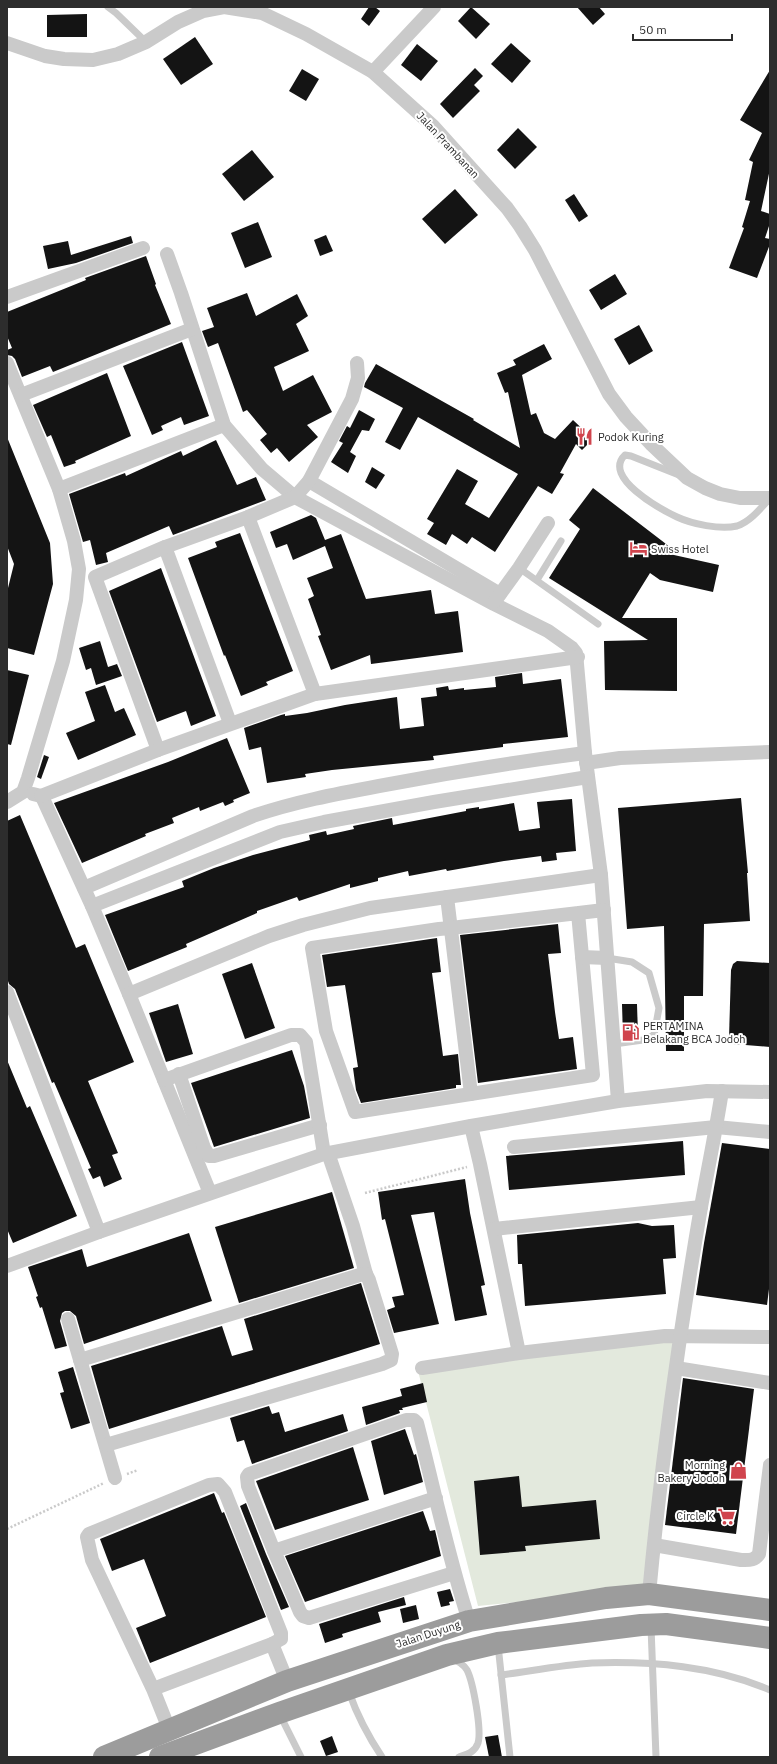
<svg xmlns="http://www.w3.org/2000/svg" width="777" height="1764" font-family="'IBM Plex Sans',sans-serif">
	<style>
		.green { fill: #e3e9dd }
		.building { fill: #141414 }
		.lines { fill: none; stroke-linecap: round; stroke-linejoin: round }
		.path { stroke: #cacaca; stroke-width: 2.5; stroke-dasharray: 2 2; stroke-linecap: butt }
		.service { stroke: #cacaca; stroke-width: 7 }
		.minor { stroke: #cacaca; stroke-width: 14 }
		.trunk { stroke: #9c9c9c; stroke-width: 22 }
		.labels { text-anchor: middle; stroke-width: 4; stroke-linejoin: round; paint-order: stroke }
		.street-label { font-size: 11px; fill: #2d2d2d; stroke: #fff }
		.poi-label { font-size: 11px; fill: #2d2d2d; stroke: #fff; text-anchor: start }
	</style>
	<rect width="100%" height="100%" fill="#fff"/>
	<polygon class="green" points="679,1337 648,1592 630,1591 478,1606 418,1371"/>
	<g class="building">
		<polygon points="369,7 375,7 380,11 369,26 361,19"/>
		<polygon points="471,7 490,24 476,39 458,21"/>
		<polygon points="577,7 599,7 605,14 593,25"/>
		<polygon points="87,14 87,37 47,37 47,15"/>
		<polygon points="195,37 213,64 181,85 163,59"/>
		<polygon points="511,43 531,61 512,83 491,64"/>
		<polygon points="417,44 438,61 421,81 401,65"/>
		<polygon points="475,68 483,76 474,85 480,91 453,118 440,104"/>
		<polygon points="302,69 319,79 306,101 289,91"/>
		<polygon points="770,70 770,169 761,211 770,214 770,223 765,238 770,239 770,244 757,278 729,268 744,228 742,227 750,201 745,200 753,162 749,160 762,133 740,120"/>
		<polygon points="518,128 537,147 515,169 497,150"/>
		<polygon points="252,150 274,177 244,201 222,174"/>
		<polygon points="455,189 478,215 445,244 422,219"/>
		<polygon points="574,194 588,216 579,222 565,200"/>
		<polygon points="258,222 272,257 245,268 231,233"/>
		<polygon points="326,235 333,251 320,256 314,240"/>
		<polygon points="131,236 133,243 76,263 48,269 43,246 68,241 71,255"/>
		<polygon points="146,256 156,284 155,285 171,324 53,372 50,366 22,377 15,359 12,356 7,355 7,350 12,348 7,336 7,312 86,280 85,278"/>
		<polygon points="615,274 627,294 601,310 589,290"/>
		<polygon points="247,293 256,316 297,294 308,316 296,324 309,351 274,367 283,391 313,375 332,412 307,425 318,437 289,462 277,448 271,453 260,440 267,434 247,410 243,412 218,343 208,347 202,331 214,327 207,308"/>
		<polygon points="639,325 653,351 629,365 614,339"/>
		<polygon points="182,342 209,416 184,425 181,417 161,426 163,430 152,435 123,366"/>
		<polygon points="544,344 552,359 522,375 531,415 536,413 544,433 555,439 573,420 593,439 582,450 576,444 560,473 564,474 552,494 538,486 495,552 472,537 467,544 452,534 446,545 427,534 434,523 427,519 457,469 478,481 465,504 489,518 518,474 418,417 400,450 385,442 403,408 364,387 365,383 376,364 474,419 473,420 520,448 508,392 505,393 497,373 516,365 513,360"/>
		<polygon points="107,373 131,436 75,461 76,463 64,467 51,435 47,437 33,405"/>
		<polygon points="359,410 375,419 369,431 362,430 350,452 356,456 348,473 331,462 343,443 339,441 347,426 350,428"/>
		<polygon points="7,437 50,543 53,584 34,655 7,648 7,592 14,564 7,546"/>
		<polygon points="216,440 237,485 256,477 266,500 173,535 169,526 106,553 108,562 96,565 90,540 83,542 69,494 125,473 126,476 181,451 183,456"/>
		<polygon points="372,467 385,475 376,489 365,482"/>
		<polygon points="593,488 670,547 665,553 719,565 713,592 660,580 650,573 622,618 677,618 677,691 605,690 604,641 648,640 549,578 580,529 569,520"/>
		<polygon points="311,515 316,518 325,540 341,534 366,599 431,590 435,614 458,611 463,652 371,664 370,655 331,670 318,636 321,635 308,599 314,596 307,578 333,568 325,546 293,560 287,544 276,548 270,532"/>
		<polygon points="240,533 293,671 266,682 268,685 241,696 225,655 224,656 188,558 217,547 215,542"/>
		<polygon points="161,568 216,716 191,726 186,711 157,722 109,591"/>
		<polygon points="100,641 108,667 117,664 122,676 96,685 91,668 86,670 79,648"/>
		<polygon points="7,670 29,675 11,745 7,744"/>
		<polygon points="522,673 523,684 561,679 568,737 503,744 503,747 433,756 434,760 332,770 305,774 306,777 267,783 261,747 249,750 244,728 281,715 285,714 285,716 307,713 345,705 397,697 400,729 424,726 421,698 437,696 436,688 448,686 449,690 464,688 464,690 496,687 495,677"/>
		<polygon points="105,685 115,712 124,708 136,735 78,760 66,733 95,721 85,692"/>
		<polygon points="227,738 250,793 233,800 234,802 225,806 223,802 200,811 199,807 172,818 174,823 145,834 146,836 82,863 54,803 168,762"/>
		<polygon points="44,755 49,757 41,779 37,777"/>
		<polygon points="741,798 748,873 747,873 750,921 704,924 703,996 684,996 684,1051 666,1051 664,926 627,929 618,808"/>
		<polygon points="572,799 576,851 556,853 557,860 542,862 541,856 504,861 447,871 446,869 409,876 408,871 378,878 378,881 350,888 350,884 299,901 297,897 257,911 257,913 186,944 187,947 128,971 105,915 184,887 182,881 214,868 253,855 310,840 309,835 326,831 327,835 354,829 353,826 392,818 393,825 466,811 466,809 479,807 479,809 514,803 519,831 540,828 537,802"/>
		<polygon points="20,815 76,948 85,944 134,1062 88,1081 118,1153 112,1155 122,1179 104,1187 100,1176 93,1179 88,1169 91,1168 54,1082 52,1083 15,989 9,984 7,978 7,821"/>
		<polygon points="558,924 561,953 548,954 555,1012 559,1039 573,1037 577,1069 478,1083 460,935"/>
		<polygon points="437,938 441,972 432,973 443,1056 458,1054 461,1085 456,1085 456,1088 361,1103 356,1090 353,1068 358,1067 345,985 327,987 322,955"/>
		<polygon points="737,961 770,963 770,1047 733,1044 729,1038 731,970 733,964"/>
		<polygon points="252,963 275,1028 245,1039 222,974"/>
		<polygon points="178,1004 193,1054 166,1062 149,1013"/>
		<polygon points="622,1004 637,1004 638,1036 623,1038"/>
		<polygon points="292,1050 304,1086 310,1118 214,1147 191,1083"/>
		<polygon points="7,1060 27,1108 30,1106 77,1216 13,1243 7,1229"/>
		<polygon points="683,1141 685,1175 509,1190 506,1156"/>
		<polygon points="722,1143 770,1149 770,1281 767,1305 696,1295 704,1243"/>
		<polygon points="465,1179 470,1213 485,1285 481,1286 487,1315 455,1321 434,1212 411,1215 439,1324 394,1333 387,1310 395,1307 392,1297 404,1295 385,1219 382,1220 378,1192"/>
		<polygon points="332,1192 354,1268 239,1303 215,1227"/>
		<polygon points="638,1223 652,1226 674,1225 676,1258 663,1259 666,1294 525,1306 522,1264 518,1264 517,1235"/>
		<polygon points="189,1233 212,1301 84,1344 76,1316 70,1311 65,1311 62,1313 60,1321 67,1346 55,1349 42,1307 40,1308 36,1297 38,1296 28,1267 82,1249 87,1267"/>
		<polygon points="361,1283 380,1344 109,1429 91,1366 222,1326 232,1356 253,1350 244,1319"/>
		<polygon points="73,1367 90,1423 71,1429 60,1393 64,1392 58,1372"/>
		<polygon points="683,1378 754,1389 736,1534 665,1525"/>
		<polygon points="423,1383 427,1402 402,1408 403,1410 399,1410 400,1413 366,1425 362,1407 402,1396 400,1389"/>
		<polygon points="269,1406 272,1414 279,1412 285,1432 343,1414 348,1431 252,1464 244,1440 237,1442 230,1418"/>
		<polygon points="405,1429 414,1455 416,1454 423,1482 384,1495 371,1441"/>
		<polygon points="353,1447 369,1500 275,1530 256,1481"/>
		<polygon points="519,1476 522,1507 596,1500 600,1539 525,1546 526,1551 480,1555 474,1481"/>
		<polygon points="214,1493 222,1513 224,1512 266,1617 150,1663 136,1628 166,1616 144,1559 112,1571 100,1539"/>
		<polygon points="246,1503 266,1554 289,1607 281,1610 240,1506"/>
		<polygon points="423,1511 430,1531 435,1530 441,1556 305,1602 285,1556"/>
		<polygon points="450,1589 454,1601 449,1602 450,1605 441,1607 437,1592"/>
		<polygon points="404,1597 406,1605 378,1612 381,1622 342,1634 343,1637 325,1643 319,1624"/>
		<polygon points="416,1605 419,1619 403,1623 400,1609"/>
		<polygon points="498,1735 502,1757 489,1757 485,1737"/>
		<polygon points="332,1736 338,1752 326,1756 320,1741"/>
	</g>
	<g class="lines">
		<g class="path">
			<polyline points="365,1193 467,1167"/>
			<polyline points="127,1474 138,1470"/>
			<polyline points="7,1529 104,1483"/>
		</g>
		<g class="service">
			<polyline points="108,7 116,13 146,42"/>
			<path d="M679,475L631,456L625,455C602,477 660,509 677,517C692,524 720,530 737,526C750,522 761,508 770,498"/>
			<polyline points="519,568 598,624"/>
			<polyline points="537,580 561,541"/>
			<polyline points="607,958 632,962 649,973 659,1008 654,1035 643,1040 614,1044"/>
			<polyline points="651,1627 656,1757"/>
			<polyline points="498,1645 510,1757"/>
			<path d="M452,1659C457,1660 464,1665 467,1670C473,1682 482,1730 478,1743C475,1752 468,1754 459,1757"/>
			<path d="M501,1675C531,1671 562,1665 592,1663C653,1661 714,1666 770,1690"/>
			<path d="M349,1692C357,1715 368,1736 382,1757"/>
			<polyline points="280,1715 301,1757"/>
		</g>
		<g class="minor">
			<polyline points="7,43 45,56 64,59 93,60 118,54 146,42 178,22 203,11 224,7 262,13 306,34 373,72 433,126 507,208 520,226 535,250 609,394 626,417 652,445 687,478 705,488 720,494 740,498 770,498"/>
			<polyline points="373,72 434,7"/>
			<polyline points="167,254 181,293 224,425 262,469 295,497 494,604 548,631 572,648 576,653 585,753 601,875 618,1101"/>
			<polyline points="7,297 143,248"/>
			<polyline points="7,363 59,489 74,541 79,569 76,600 63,661 28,778 23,792 7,802"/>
			<polyline points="21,395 192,329"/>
			<polyline points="309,481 500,594"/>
			<polyline points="59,489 224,425"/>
			<polyline points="248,517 315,694"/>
			<polyline points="165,547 230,723"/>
			<polyline points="495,601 519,568 548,523"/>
			<polyline points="158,750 95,577 165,547 248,517 295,497 309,481 352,399 358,378 357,363"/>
			<polyline points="586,763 620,758 770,752"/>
			<polyline points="33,794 41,796 44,801 92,906 129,994 210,1193"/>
			<polyline points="41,796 158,750 315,694 578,657"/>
			<path d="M84,888L253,816C294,802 336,794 379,786C447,773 516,762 585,753"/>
			<polyline points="447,897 471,1094"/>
			<polyline points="92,906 280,832 324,822 434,802 588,777"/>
			<polyline points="578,913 593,1075 355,1112 326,1031 312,948 439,929 451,928 604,910"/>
			<polyline points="582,957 607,958"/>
			<polyline points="7,992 99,1232"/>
			<polyline points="129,994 269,936 303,925 370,908 601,875"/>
			<polyline points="179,1074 204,1148 209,1156 214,1156 320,1125"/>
			<polyline points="164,1080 291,1035 300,1035 306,1042 324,1154"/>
			<polyline points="471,1126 480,1164 519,1353"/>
			<polyline points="514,1147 716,1127 770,1132"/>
			<polyline points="328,1153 353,1226 366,1274"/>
			<polyline points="494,1229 701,1207"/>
			<polyline points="7,1266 99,1232 324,1154 471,1126 618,1101 707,1091 770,1092"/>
			<polyline points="68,1319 115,1478"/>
			<polyline points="80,1360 363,1274 366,1274 369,1280 392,1354 391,1360 382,1364 106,1445"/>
			<polyline points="422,1368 519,1353 665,1336 770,1337"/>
			<polyline points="676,1368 770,1383"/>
			<path d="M436,1498L274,1551L248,1486L247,1477L249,1474L406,1420H414L417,1423C434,1489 448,1556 469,1621"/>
			<path d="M654,1545L741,1560C749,1560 754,1561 759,1554L770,1465"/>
			<polyline points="274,1551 300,1612 303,1616 309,1618 454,1573"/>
			<path d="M649,1594C661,1465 679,1335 701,1207C708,1168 716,1130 722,1091"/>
			<polyline points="272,1644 287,1681"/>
			<polyline points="153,1689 272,1644 281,1639 281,1633 225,1492 218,1484 209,1485 89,1534 87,1537 92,1560 153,1689 169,1729"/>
		</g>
		<g class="trunk">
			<polyline points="104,1757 287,1681 469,1621 606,1598 649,1594 770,1610"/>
			<polyline points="160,1757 279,1713 447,1655 498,1643 641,1625 666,1624 770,1638"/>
		</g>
	</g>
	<defs>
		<symbol id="restaurant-bare" viewBox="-9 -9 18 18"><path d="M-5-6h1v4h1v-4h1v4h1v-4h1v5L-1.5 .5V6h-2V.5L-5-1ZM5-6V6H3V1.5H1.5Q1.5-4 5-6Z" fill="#d0444d" stroke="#fff" stroke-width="2.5" paint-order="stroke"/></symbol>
		<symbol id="hotel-bare" viewBox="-9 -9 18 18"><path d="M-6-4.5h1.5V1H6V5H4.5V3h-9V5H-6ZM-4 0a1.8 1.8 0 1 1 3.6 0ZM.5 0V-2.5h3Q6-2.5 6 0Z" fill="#d0444d" stroke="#fff" stroke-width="2.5" paint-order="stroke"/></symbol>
		<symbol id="fuel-bare" viewBox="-9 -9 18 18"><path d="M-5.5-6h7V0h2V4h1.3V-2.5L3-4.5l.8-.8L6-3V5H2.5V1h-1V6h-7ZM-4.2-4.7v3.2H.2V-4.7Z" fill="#d0444d" stroke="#fff" stroke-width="2.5" paint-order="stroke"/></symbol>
		<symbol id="shop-bare" viewBox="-9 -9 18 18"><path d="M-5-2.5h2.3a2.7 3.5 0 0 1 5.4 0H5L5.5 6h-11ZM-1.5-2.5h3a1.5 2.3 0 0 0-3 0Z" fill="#d0444d" stroke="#fff" stroke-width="2.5" paint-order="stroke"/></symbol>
		<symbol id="supermarket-bare" viewBox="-9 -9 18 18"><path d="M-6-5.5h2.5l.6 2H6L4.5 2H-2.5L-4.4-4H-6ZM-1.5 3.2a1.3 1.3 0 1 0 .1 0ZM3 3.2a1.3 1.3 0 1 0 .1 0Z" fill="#d0444d" stroke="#fff" stroke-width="2.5" paint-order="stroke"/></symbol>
	</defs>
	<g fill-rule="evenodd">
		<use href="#restaurant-bare" x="572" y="424" width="25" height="25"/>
		<use href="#hotel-bare" x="626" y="536" width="25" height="25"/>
		<use href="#fuel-bare" x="618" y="1020" width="25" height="25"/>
		<use href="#shop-bare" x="726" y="1458" width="25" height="25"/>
		<use href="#supermarket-bare" x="714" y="1504" width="25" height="25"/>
	</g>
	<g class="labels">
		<g class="street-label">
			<text transform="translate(448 145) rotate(47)" y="4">Jalan Prambanan</text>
			<text transform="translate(428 1634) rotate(-18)" y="4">Jalan Duyung</text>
		</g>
		<g class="poi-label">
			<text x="598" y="441">Podok Kuring</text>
			<text x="651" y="553">Swiss Hotel</text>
			<text x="643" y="1030">PERTAMINA<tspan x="643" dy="13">Belakang BCA Jodoh</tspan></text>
			<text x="725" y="1469" text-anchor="end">Morning<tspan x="725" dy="13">Bakery Jodoh</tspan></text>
			<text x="714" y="1520" text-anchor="end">Circle K</text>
		</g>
	</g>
	<rect width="777" height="1764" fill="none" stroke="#2d2d2d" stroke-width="16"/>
	<path d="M633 34v6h99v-6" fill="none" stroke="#2d2d2d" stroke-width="2"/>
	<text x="639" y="34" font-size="12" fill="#2d2d2d" stroke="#ffffff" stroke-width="3" paint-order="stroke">50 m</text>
</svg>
